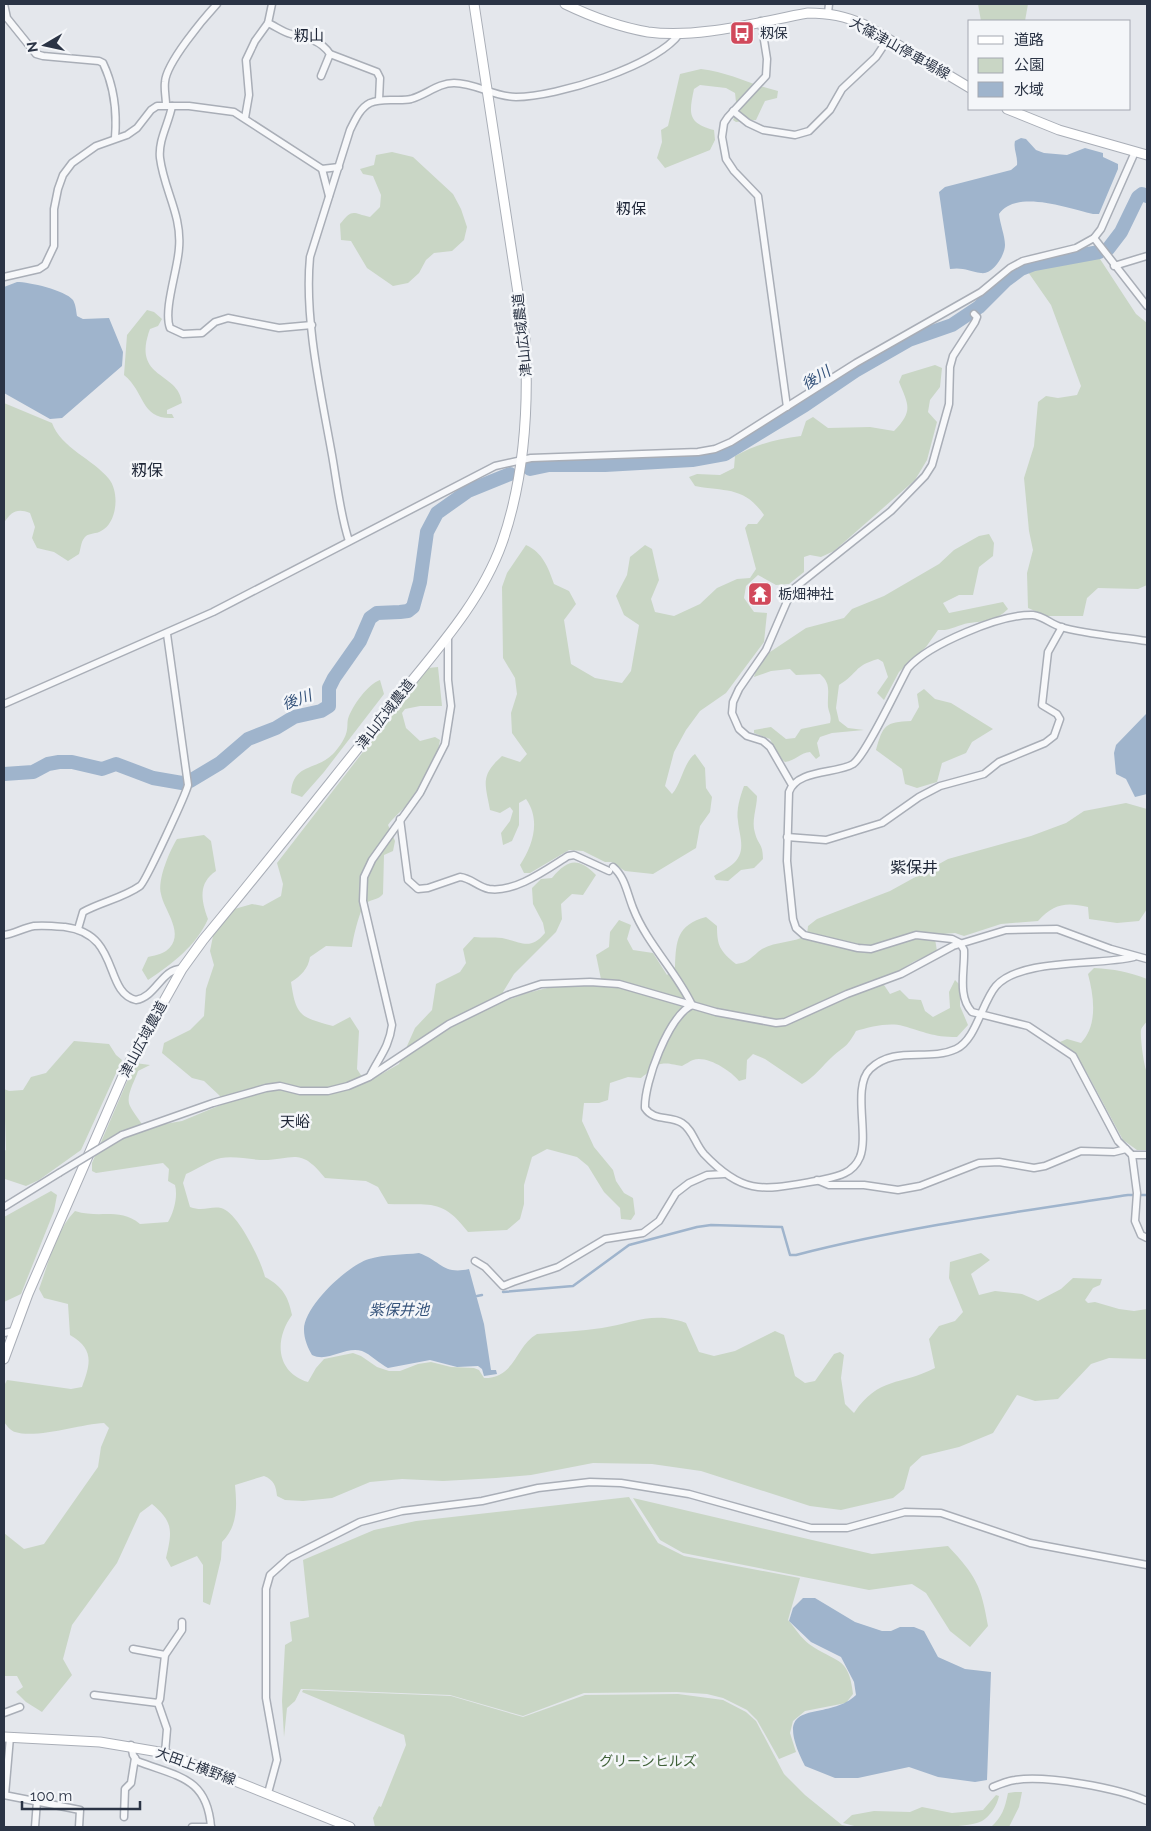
<svg xmlns="http://www.w3.org/2000/svg" width="1151" height="1831" font-family="Raleway,'Noto Sans JP',sans-serif">
	<style>
		.green { fill: #c9d6c5 }
		.water { fill: #9fb4cc }
		.lines { fill: none; stroke-linecap: round; stroke-linejoin: round }
		.stream { stroke: #9fb4cc; stroke-width: 2.5 }
		.river { stroke: #9fb4cc; stroke-width: 14 }
		.street-casing { stroke: #a9aeb7; stroke-width: 9 }
		.secondary-casing { stroke: #a9aeb7; stroke-width: 11 }
		.street { stroke: #f7f8fa; stroke-width: 6 }
		.secondary { stroke: #fff; stroke-width: 9 }
		.street-bridge-casing { stroke: #a9aeb7; stroke-width: 9; stroke-linecap: butt }
		.street-bridge { stroke: #f7f8fa; stroke-width: 6 }
		.labels { text-anchor: middle; stroke-width: 5; stroke-linejoin: round; paint-order: stroke }
		.poi-label { font-size: 14px; fill: #2b3445; stroke: #f4f6f9; text-anchor: start }
		.street-label { font-size: 14px; fill: #2b3445; stroke: #f4f6f9 }
		.park-label { font-size: 14px; fill: #3f6138; stroke: #f4f6f9 }
		.neighbourhood-label { font-size: 15px; fill: #1d2536; stroke: #f4f6f9 }
		.water-label { font-size: 15px; font-style: italic; fill: #34527a; stroke: #f4f6f9 }
		.quarter-label { font-size: 16px; fill: #1d2536; stroke: #f4f6f9 }
	</style>
	<rect width="100%" height="100%" fill="#e4e7ec"/>
	<g class="green">
		<polygon points="978,4 1028,4 1025,21 981,21"/>
		<path d="M701,69C729,72 751,85 778,91L777,98L765,101L756,120L736,122L733,120L737,111L735,93L726,88L700,85L694,89C689,113 687,123 714,130L715,140L710,150L665,168L657,158L662,142L661,130L668,126L680,74Z"/>
		<path d="M392,152L413,157L453,194L461,209L467,227L464,240L452,251L434,253L426,260L419,273L408,283L393,286L367,268L351,241L341,240L340,224C353,208 352,213 370,217L380,207L381,195L373,176L363,174L360,169L374,165L376,155Z"/>
		<polygon points="1090,257 1100,259 1136,314 1147,323 1147,585 1138,589 1098,588 1087,598 1083,616 1047,616 1028,608 1027,573 1033,550 1029,531 1024,478 1034,446 1038,402 1046,396 1058,398 1077,395 1081,386 1051,305 1028,272 1034,266"/>
		<path d="M147,310L154,312L162,319L158,326L150,329C131,380 179,371 182,403L167,410V414H172L174,418C140,420 146,393 124,375L127,335Z"/>
		<path d="M935,365L942,368L940,387L930,400L928,412L937,422L927,460L915,480L834,551L821,557L810,555L804,557V572L789,584L776,585L758,575L746,586L744,598L754,612L767,613L764,642L726,693L700,711L686,730L674,752L665,786L672,794C682,783 683,763 695,754L705,768L706,788L712,797L710,812L700,826L696,848L653,874L625,871L611,862H605L583,851L569,850L530,873H524L520,865C533,845 541,820 526,799L519,803V825L512,841L503,845L501,833L510,821L513,811L510,807L500,813L490,810C485,783 480,776 502,756L520,762L527,754L512,733L511,713L517,694L515,678L503,658L502,587L507,573L526,545C543,553 548,567 554,584L569,591L576,604L564,620L571,664L595,678L622,683L631,671L639,625L624,615L616,596L627,575L630,557L645,545L652,549L659,580L651,599L655,612L674,616L700,604L717,588L737,579L750,578L756,569L745,528L748,524H757L764,515C744,486 726,492 695,486L689,477L697,474L720,475L734,468L735,456C757,444 776,439 801,436L806,421L813,417L828,428L870,427L894,431C913,411 909,406 899,382L902,375Z"/>
		<path d="M4,403L52,423C61,448 93,459 109,479C120,493 117,523 101,531C96,534 90,533 86,536C81,540 81,548 79,554L68,561L54,552L37,548L32,538L35,527L30,513C17,508 11,512 4,523Z"/>
		<path d="M989,534L994,543L993,556L979,567L973,595H959L943,603L949,613L1003,602L1008,609C996,621 985,621 969,623C957,625 951,631 938,630L926,647L899,672L884,700L877,693L888,677L883,662L878,659C853,666 859,673 839,685L836,708L839,721L848,728L864,730L832,733L820,737L817,743L820,756L816,759L810,752C801,752 795,761 785,762L778,756L770,739L754,733V730L771,727L786,739L795,738L801,729L830,723C832,716 829,713 828,707C827,693 832,684 820,674L796,675L790,669L771,671L754,677L756,670L770,652L806,628L844,618L852,609L884,596L939,564L954,550L979,536Z"/>
		<path d="M438,667L442,706H420L405,709L402,713L406,728L420,741L435,737L440,740C437,763 421,791 404,808C398,814 393,818 388,825L395,841L393,851L384,855L383,894C378,900 372,899 366,903C360,908 353,938 352,947L326,946L310,957C308,969 301,976 291,982C296,1017 301,1017 333,1026L350,1017L359,1031L357,1069L366,1083L399,1064L415,1028L432,1010L436,984L460,972L466,963L463,949L474,937C483,938 493,937 502,938C522,942 530,951 545,933L543,923L533,904L532,888L541,879L552,878C568,859 578,857 596,875L583,895L572,894L561,904L562,919L556,932L514,974L503,992L511,999C544,986 567,984 602,984L596,955L609,947L610,932L619,920L631,925L627,939L633,950L653,953L667,975L675,967C676,940 677,925 706,917L717,926C717,946 720,951 736,964C749,963 752,956 762,949C776,941 795,943 807,935L808,926L817,919L890,891L948,859L1031,836L1066,823L1084,811L1126,803L1147,809V909L1139,921L1117,923L1089,919L1088,907C1065,902 1054,904 1038,921L1001,924L964,936L955,933L943,934L935,939L937,951L913,962L882,982L890,994L900,990L909,999L921,1000L925,1011L933,1017L950,1008L949,992L955,980L960,985V1006L968,1025L957,1037C932,1037 925,1032 903,1026C889,1022 870,1027 856,1031C846,1049 845,1045 832,1057C822,1066 815,1077 802,1084L765,1059L753,1054L747,1060L746,1079L739,1081C731,1071 707,1055 693,1060C690,1061 686,1064 682,1066C656,1061 661,1063 641,1078L628,1077L610,1083L608,1100L599,1103H584L582,1121L594,1147L613,1170L616,1181L624,1193L633,1198L635,1214L631,1220L621,1219L620,1208L604,1192L588,1166L577,1157L547,1149L532,1157L524,1185V1204L520,1219L507,1230L468,1232C441,1196 428,1206 388,1204L378,1187L366,1181L325,1178C299,1145 293,1161 260,1160C248,1159 233,1156 221,1158C208,1161 198,1169 186,1174L183,1183L190,1207C203,1212 210,1206 221,1208C238,1212 261,1261 265,1277C283,1287 288,1296 292,1315C274,1340 276,1372 308,1382L316,1368L324,1359L353,1353L361,1356L377,1367L389,1371H400L418,1364L431,1362L451,1367L474,1368L479,1370L484,1378C516,1378 515,1346 537,1334C559,1332 581,1331 602,1328C634,1323 653,1311 686,1323L699,1352L714,1356L735,1351L775,1331L784,1335L795,1376L805,1383L815,1381L834,1354L840,1352L844,1355L841,1378L845,1404L854,1413C879,1376 900,1386 935,1368L929,1339L939,1326L955,1321L963,1312L949,1278L950,1262L981,1253L990,1260L971,1274L979,1295L995,1291L1022,1294L1038,1301L1061,1289L1073,1278L1102,1279L1100,1285L1093,1288L1085,1300L1088,1303L1095,1302L1119,1309L1134,1311L1147,1309V1359L1109,1358L1091,1364L1058,1399L1035,1401L1017,1395L993,1433L959,1447L922,1456L910,1467L904,1489L893,1498L841,1510L810,1506L701,1471L652,1464L593,1463L531,1475L496,1478L443,1481L402,1479L370,1482L332,1498L303,1501L285,1500L277,1496C276,1486 274,1480 264,1476L235,1485C237,1506 238,1526 222,1542L221,1559L210,1605L203,1602V1565L197,1556L171,1567L166,1558C172,1532 174,1522 152,1504L140,1513L117,1563L72,1625L63,1659L72,1675L42,1712L26,1702L16,1692L23,1687L17,1676H4V1533L24,1549L44,1544L98,1467L101,1447L109,1428L104,1423C80,1424 37,1439 15,1432C11,1431 7,1426 4,1422V1386L7,1380L71,1389L82,1387C91,1363 94,1349 70,1335L68,1304L44,1298L39,1289C48,1265 56,1230 75,1211C99,1219 119,1207 140,1224L168,1222C174,1212 178,1196 175,1185L168,1181L169,1169L163,1163L96,1173L92,1171V1163L135,1063L150,1065L138,1071C135,1081 125,1096 130,1106C135,1116 141,1120 145,1131L159,1125L182,1121L223,1104L220,1096L204,1081L192,1078L162,1053L164,1043L190,1030L204,1016L206,989L214,965L210,951L213,936L231,910L252,904L263,906L281,896L283,884L277,863L428,668Z"/>
		<path d="M380,680L384,694L324,772L302,797L291,793C293,763 316,771 333,754C338,749 344,740 346,734C348,729 347,723 348,719C352,706 368,684 380,680Z"/>
		<path d="M924,689L935,699L951,703L993,729L972,742L966,753L942,763L937,782L917,788L905,784L902,769L876,750C883,725 885,722 911,721L919,707L917,694Z"/>
		<path d="M744,786H747L757,796C757,808 751,821 755,833C758,845 763,843 763,859L754,868L741,870L728,881L716,880L714,876C720,872 729,868 734,863C747,851 739,835 738,821C736,810 740,797 744,786Z"/>
		<path d="M204,835L211,841L216,871C198,883 201,900 208,919C196,946 172,964 148,980L142,970L148,957C153,956 162,954 166,951C187,935 164,911 161,894C157,880 170,850 177,839Z"/>
		<path d="M1094,968C1114,969 1129,972 1147,979C1147,991 1151,1009 1147,1020C1146,1024 1142,1026 1141,1030C1140,1037 1144,1067 1147,1072V1150H1137L1123,1140L1087,1073L1075,1053L1060,1042L1067,1039L1081,1043C1098,1025 1094,997 1088,974Z"/>
		<polygon points="74,1041 109,1044 116,1055 122,1060 81,1150 39,1180 26,1186 5,1179 4,1151 6,1150 4,1089 9,1091 23,1090 31,1077 46,1073"/>
		<polygon points="51,1191 57,1195 54,1211 21,1294 4,1302 4,1217"/>
		<path d="M629,1497L658,1543L684,1556L800,1578L788,1620C795,1628 801,1638 809,1644C835,1663 849,1655 853,1694L846,1703L805,1711L793,1721L790,1733L796,1752L779,1759L757,1720L747,1710L723,1698L707,1694L677,1692L584,1693L523,1716L450,1695L301,1689L295,1701L287,1708L284,1737L282,1701L285,1645L292,1641L290,1622L309,1617L303,1560L374,1530L416,1521Z"/>
		<path d="M633,1498L872,1554L948,1546C976,1576 981,1585 988,1626L970,1647L950,1631L926,1593L912,1584L869,1590L683,1553L660,1540Z"/>
		<polygon points="303,1690 451,1696 523,1717 585,1695 678,1694 723,1700 746,1712 756,1721 784,1774 805,1795 842,1825 852,1827 375,1827 373,1818 379,1806 381,1807 406,1745 404,1735 302,1692"/>
		<path d="M1015,1792H1022L1019,1807L1009,1827H991C1002,1817 1005,1808 1008,1793Z"/>
		<path d="M996,1795L999,1796C997,1806 990,1816 982,1821C961,1831 885,1827 858,1827L843,1823L852,1815L874,1811L910,1812L922,1807L952,1813L983,1810Z"/>
	</g>
	<g class="water">
		<path d="M1021,138L1026,139L1036,150L1044,153L1067,155L1085,148L1103,153V157L1118,164V169L1099,214H1093C1068,208 1016,189 999,214C1000,224 1005,236 1005,245C1005,255 993,275 981,273C969,271 963,267 950,269L939,192L945,187L1011,170L1017,165C1018,156 1013,149 1015,141Z"/>
		<path d="M17,282C29,282 65,290 73,300C76,305 76,311 77,316L83,319L109,318L123,352L122,366L62,418L50,419L4,393V287Z"/>
		<polygon points="1147,713 1147,794 1135,797 1126,779 1116,774 1114,753 1116,745"/>
		<path d="M419,1253C441,1261 443,1275 469,1269L484,1324L491,1370H496L497,1374L484,1376L482,1369L478,1366L457,1367L430,1360L388,1368C380,1364 370,1354 362,1351C345,1346 328,1363 312,1355C308,1348 304,1339 304,1330C303,1307 348,1265 369,1259C385,1254 403,1255 419,1253Z"/>
		<path d="M803,1598H815L855,1622L882,1631H891L900,1627H914L924,1631L938,1657L965,1669L991,1672L987,1780L975,1782L938,1777L909,1767L858,1778H835L805,1766C768,1693 826,1724 856,1695L854,1682L841,1657L811,1642L789,1621L793,1608Z"/>
	</g>
	<g class="lines">
		<g class="stream">
			<path d="M503,1292L573,1286L629,1245L697,1227L711,1225L782,1227L790,1255H796C905,1227 1017,1212 1128,1195H1147"/>
			<polyline points="477,1296 482,1295"/>
		</g>
		<g class="river">
			<polyline points="1108,249 1121,232 1138,197 1142,194 1147,196"/>
			<polyline points="530,469 549,465 605,465 692,460 725,454 805,405 855,371 909,340 952,325 979,307 1005,281 1021,269 1034,264 1099,252"/>
			<polyline points="4,774 33,772 48,764 59,762 72,762 102,769 116,764 153,778 182,783 190,781 220,763 248,739 276,728 294,717 321,711 329,706 329,688 334,678 360,641 370,618 377,613 400,612 408,611 413,607 420,582 427,532 437,513 468,491 510,474"/>
		</g>
		<defs>
			<g id="street">
				<path d="M4,4L7,18L36,54L43,56L99,61L103,63C114,86 117,114 115,138"/>
				<polyline points="828,13 829,4"/>
				<polyline points="761,21 767,59 766,76 728,117 724,123 722,137 726,159 734,171 758,196 787,407"/>
				<path d="M268,23C275,26 283,32 291,34C305,37 321,40 330,54L321,76"/>
				<polyline points="330,54 377,72 380,78 379,100"/>
				<path d="M166,105C166,97 164,90 165,82C166,63 204,18 217,4"/>
				<path d="M172,106C169,123 158,140 160,158C164,190 182,215 179,248C178,269 163,310 170,328L183,334L202,333L215,322L228,318L279,328L312,325"/>
				<polyline points="733,111 748,123 763,130 795,135 809,131 830,110 842,89 876,57 888,39"/>
				<polyline points="245,118 249,95 246,60 255,41 268,23 272,4"/>
				<polyline points="322,169 329,196"/>
				<polyline points="1094,238 1147,306"/>
				<polyline points="1114,266 1147,256"/>
				<polyline points="4,277 39,269 45,265 54,246 54,209 58,189 63,175 72,163 96,146 127,135 137,128 151,110 157,106 189,106 234,112 322,169 339,167"/>
				<path d="M349,541C340,514 337,483 332,455C321,393 304,319 310,257L350,130C355,120 360,108 370,103C383,97 398,102 411,99C426,95 438,83 454,83C476,83 494,97 516,97C556,97 657,66 680,33"/>
				<path d="M1147,641C1122,637 1084,634 1061,627C1051,624 1043,616 1033,615C1001,614 929,644 908,668C898,686 866,755 853,764C837,774 797,769 789,792L787,861L793,919L796,928L804,935L858,948L871,949L916,935L952,939L960,943L964,950C965,970 957,996 972,1012L1028,1026L1073,1056L1118,1141L1132,1155L1137,1193L1135,1221L1141,1235L1147,1238"/>
				<polyline points="4,704 213,612 495,466 531,458 698,452 715,449 731,442 856,363 981,292 1010,268 1023,261 1076,248 1094,238 1101,229 1135,152"/>
				<polyline points="792,785 770,747 763,741 747,736 739,729 732,713 733,702 739,689 766,650 792,590 891,511 925,476 932,465 949,404 950,367 953,356 975,322 977,317 974,314"/>
				<path d="M400,819L408,880L418,889L428,888L460,877C471,878 478,887 489,889C515,893 547,869 568,856L574,855L609,871"/>
				<polyline points="787,837 826,840 882,823 919,797 940,786 984,774 999,762 1045,743 1054,736 1060,719 1057,714 1042,705 1048,652 1062,627"/>
				<path d="M613,867C625,877 627,893 633,908C647,944 676,971 692,1005"/>
				<path d="M78,929L83,912C101,902 123,898 140,886C145,883 186,794 188,785L167,634"/>
				<path d="M4,935C14,934 23,928 34,926C44,925 54,926 65,927C121,934 103,992 136,1000C156,997 162,968 182,969"/>
				<path d="M692,1005C668,1017 644,1083 645,1108C654,1122 670,1115 682,1123C693,1130 695,1144 704,1154C744,1196 763,1190 816,1181C833,1177 852,1176 860,1157C869,1134 852,1087 870,1069C895,1045 928,1062 956,1049C976,1040 982,1002 996,986C1021,958 1097,966 1134,957"/>
				<path d="M370,1076C379,1057 389,1048 392,1025L363,901L364,877L372,860L420,793L445,744L451,706L448,680V637"/>
				<polyline points="122,1135 213,1103 266,1088 280,1086 300,1091 328,1091 348,1086 369,1077 449,1024 508,995 541,984 590,982 619,984 716,1012 776,1023 785,1022 847,994 901,974 953,946 1006,930 1057,929 1111,949 1147,959"/>
				<polyline points="1132,1155 1147,1155"/>
				<polyline points="817,1180 829,1185 864,1185 898,1190 920,1186 979,1163 999,1162 1034,1168 1045,1166 1081,1151 1114,1152 1126,1149"/>
				<polyline points="4,1207 59,1173"/>
				<polyline points="475,1261 485,1267 503,1286 513,1282 558,1267 605,1239 643,1233 659,1221 676,1193 689,1183 707,1175 724,1174"/>
				<polyline points="4,1333 14,1331"/>
				<polyline points="133,1649 165,1655"/>
				<polyline points="94,1695 158,1703"/>
				<polyline points="4,1713 20,1707"/>
				<path d="M131,1745L133,1755L137,1761C178,1777 207,1777 211,1827"/>
				<polyline points="165,1753 167,1729 158,1703 160,1699 165,1655 182,1630 182,1622"/>
				<path d="M993,1787C1000,1784 1007,1781 1015,1780C1046,1775 1118,1788 1147,1801"/>
				<polyline points="268,1793 277,1760 266,1698 266,1589 270,1575 289,1558 360,1522 402,1511 482,1501 538,1488 590,1482 621,1483 689,1494 811,1528 847,1528 905,1512 941,1513 1030,1543 1147,1565"/>
				<polyline points="4,1795 80,1810 79,1827"/>
				<polyline points="5,1795 10,1737"/>
				<polyline points="124,1817 125,1789 131,1783 135,1758"/>
				<polyline points="35,1827 37,1801"/>
				<polyline points="192,1827 211,1827"/>
			</g>
			<g id="secondary">
				<path d="M565,4C592,17 619,27 648,32C698,39 758,22 808,13C829,13 845,16 865,25L970,88"/>
				<polyline points="1007,109 1059,130 1147,155"/>
				<path d="M4,1359L28,1294L126,1069L182,969L203,940C267,863 328,785 390,708C430,657 480,605 502,543C525,477 529,408 525,339L474,4"/>
				<polyline points="4,1737 100,1742 165,1753 350,1827"/>
			</g>
		</defs>
		<use href="#street" class="street-casing"/>
		<use href="#secondary" class="secondary-casing"/>
		<use href="#street" class="street"/>
		<use href="#secondary" class="secondary"/>
		<defs>
			<polyline id="street-bridge" points="59,1173 122,1135"/>
		</defs>
		<use href="#street-bridge" class="street-bridge-casing"/>
		<use href="#street-bridge" class="street-bridge"/>
	</g>
	<defs>
		<symbol id="bus-square" viewBox="-11 -11 22 22"><rect x="-9" y="-9" width="18" height="18" rx="4" fill="#d1495b" stroke="#f4f6f9"/><path d="M-5-6H5V4H4V6H2V4H-2V6H-4V4H-5ZM-3.5-4V0h7V-4ZM-3.5 1.2v1.5H-2V1.2ZM2 1.2v1.5H3.5V1.2Z" fill="#fff"/></symbol>
		<symbol id="temple-square" viewBox="-11 -11 22 22"><rect x="-9" y="-9" width="18" height="18" rx="4" fill="#d1495b" stroke="#f4f6f9"/><path d="M0-6L5-2H3V0L6.5 2.5H4V6H1.5V3h-3V6H-4V2.5H-6.5L-3 0V-2H-5Z" fill="#fff"/></symbol>
	</defs>
	<g fill-rule="evenodd">
		<use href="#bus-square" x="728" y="19" width="28" height="28"/>
		<use href="#temple-square" x="746" y="580" width="28" height="28"/>
	</g>
	<g class="labels">
		<g class="poi-label">
			<text x="760" y="38">籾保</text>
			<text x="778" y="599">栃畑神社</text>
		</g>
		<g class="street-label">
			<text transform="translate(900 48) rotate(29)" y="5">大篠津山停車場線</text>
			<text transform="translate(522 335) rotate(-96)" y="5">津山広域農道</text>
			<text transform="translate(385 714) rotate(-52)" y="5">津山広域農道</text>
			<text transform="translate(143 1039) rotate(-62)" y="5">津山広域農道</text>
			<text transform="translate(196 1766) rotate(20)" y="5">大田上横野線</text>
		</g>
		<g class="park-label">
			<text x="648" y="1766">グリーンヒルズ</text>
		</g>
		<g class="neighbourhood-label">
			<text x="309" y="41">籾山</text>
			<text x="631" y="214">籾保</text>
			<text x="295" y="1127">天峪</text>
		</g>
		<g class="water-label">
			<text transform="translate(816 378) rotate(-32)" y="5">後川</text>
			<text transform="translate(297 700) rotate(-20)" y="5">後川</text>
			<text x="399" y="1315">紫保井池</text>
		</g>
		<g class="quarter-label">
			<text x="147" y="476">籾保</text>
			<text x="914" y="873">紫保井</text>
		</g>
	</g>
	<rect width="1151" height="1831" fill="none" stroke="#2b3445" stroke-width="10"/>
	<rect x="968" y="20" width="162" height="90" fill="#f4f6f9" stroke="#a4a8b1"/>
	<rect x="978" y="36" width="25" height="8" fill="#ffffff" stroke="#a4a8b1"/>
	<text x="1014" y="45" font-size="15" fill="#2b3445">道路</text>
	<rect x="978" y="58" width="25" height="15" fill="#c9d6c5" stroke="#a4a8b1"/>
	<text x="1014" y="70" font-size="15" fill="#2b3445">公園</text>
	<rect x="978" y="82" width="25" height="15" fill="#9fb4cc" stroke="#a4a8b1"/>
	<text x="1014" y="95" font-size="15" fill="#2b3445">水域</text>
	<g transform="translate(45 45) rotate(261)" stroke="#f4f6f9" stroke-width="4" paint-order="stroke">
	<path d="M0-4L9 19L0 12L-9 19Z" fill="#2b3445"/>
	<text y="-8" font-size="14" font-weight="bold" text-anchor="middle" fill="#2b3445">N</text>
	</g>
	<path d="M22 1801v8h118v-8" fill="none" stroke="#2b3445" stroke-width="2.5"/>
	<text x="30" y="1801" font-size="15" fill="#2b3445" stroke="#f4f6f9" stroke-width="4" paint-order="stroke">100 m</text>
</svg>
